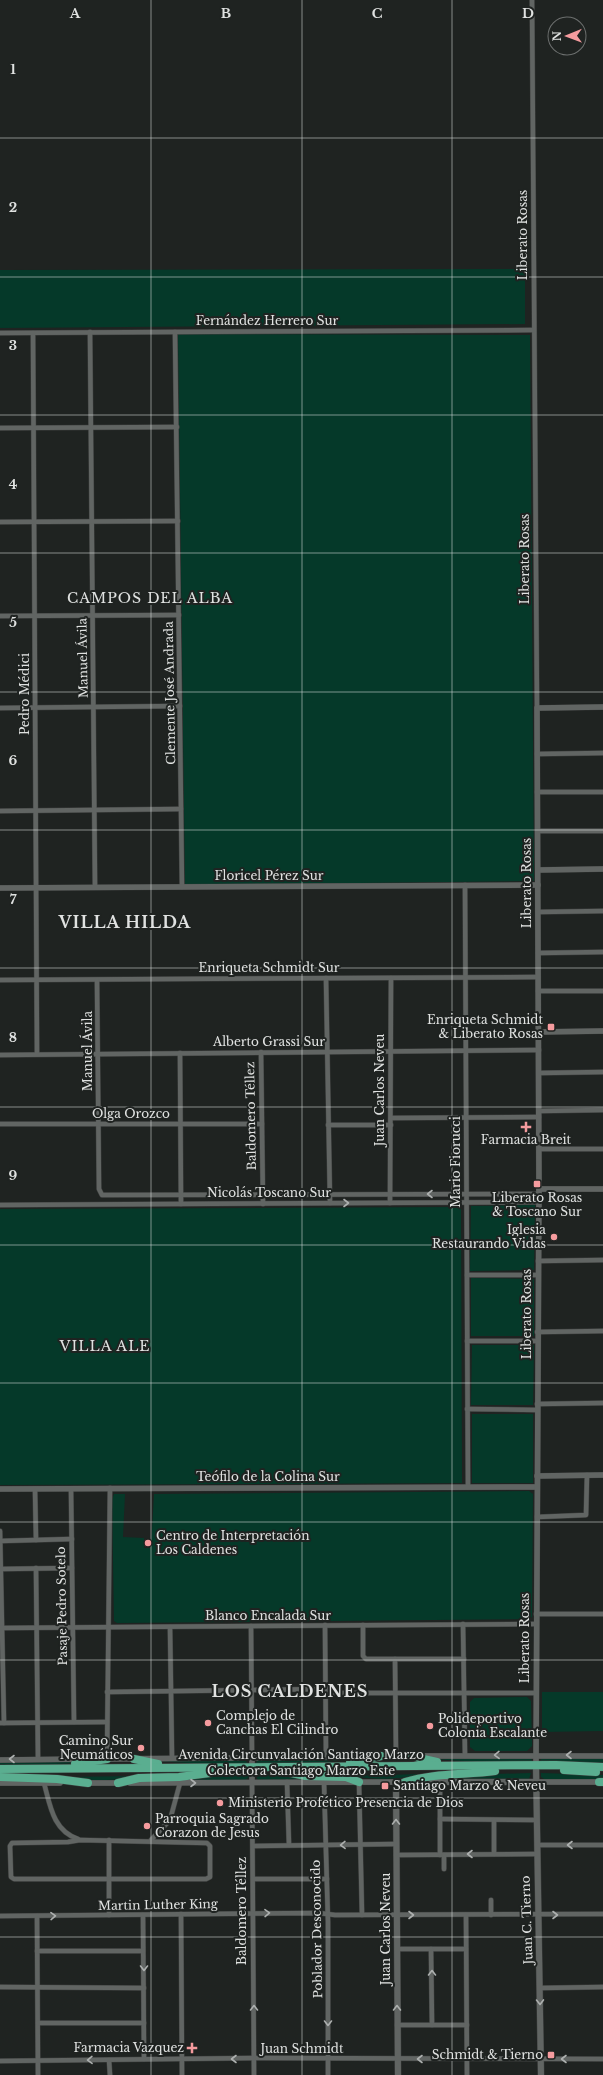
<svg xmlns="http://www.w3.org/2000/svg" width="603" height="2075" font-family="'Libre Baskerville',serif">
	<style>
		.green { fill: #053929 }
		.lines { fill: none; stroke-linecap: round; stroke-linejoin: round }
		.minor-casing { stroke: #3d3f3e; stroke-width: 5.5 }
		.tertiary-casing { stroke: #3d3f3e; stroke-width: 6 }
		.secondary-casing { stroke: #3d3f3e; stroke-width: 7 }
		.trunk-casing { stroke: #3d3f3e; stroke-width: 9 }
		.minor { stroke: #616563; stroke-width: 4.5 }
		.tertiary { stroke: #616563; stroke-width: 5.5 }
		.secondary { stroke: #616563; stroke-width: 6 }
		.trunk { stroke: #5aae90; stroke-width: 8 }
		.oneway { stroke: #adb0af }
		.grid { fill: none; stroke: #e0e2e1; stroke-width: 1; stroke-opacity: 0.55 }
		.poi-dot { fill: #f59b9e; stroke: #1f2321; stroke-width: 1.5 }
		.labels { text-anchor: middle; stroke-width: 4; stroke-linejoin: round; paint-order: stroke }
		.street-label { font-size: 12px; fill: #e0e2e1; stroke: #1f2321 }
		.poi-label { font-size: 12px; fill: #e0e2e1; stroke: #1f2321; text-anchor: start }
		.quarter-label { font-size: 14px; letter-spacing: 1px; fill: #e0e2e1; stroke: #1f2321 }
		.district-label { font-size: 16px; font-weight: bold; letter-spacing: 1px; fill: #e0e2e1; stroke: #1f2321 }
		.grid-label { font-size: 13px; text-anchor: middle; font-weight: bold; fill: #e0e2e1; stroke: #1f2321; stroke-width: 4; stroke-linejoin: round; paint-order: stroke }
	</style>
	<rect width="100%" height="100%" fill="#1f2321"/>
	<g class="green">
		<polygon points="525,269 525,324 0,328 0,270"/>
		<polygon points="178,334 530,335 534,881 185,885"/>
		<polygon points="535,1205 534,1270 470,1271 471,1206"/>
		<polygon points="461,1207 462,1483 0,1485 0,1209"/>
		<polygon points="471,1278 534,1279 534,1336 471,1336"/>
		<polygon points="472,1345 534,1345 533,1405 471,1405"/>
		<rect x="472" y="1414" width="61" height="69"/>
		<polygon points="529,1491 533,1494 532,1617 529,1619 117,1623 114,1621 112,1500 114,1494 125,1494 123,1537 144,1538 144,1548 151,1548 154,1494"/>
		<polygon points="542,1692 603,1692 603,1731 542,1732"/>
		<polygon points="527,1697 531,1701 532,1746 527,1751 475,1751 470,1747 470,1702 474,1698"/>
		<polygon points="531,1758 532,1761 497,1763 431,1759"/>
		<polygon points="603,1758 603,1764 540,1762 541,1759"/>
		<polygon points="358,1759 287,1765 255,1764 258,1760"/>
		<polygon points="245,1760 248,1764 224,1765 154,1761"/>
		<polygon points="0,1762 76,1762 76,1763 0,1767"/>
		<polygon points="531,1773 529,1779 422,1780 495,1774"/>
		<polygon points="541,1773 603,1775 603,1779 544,1779 541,1777"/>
		<path d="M421,1774C397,1780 376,1780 352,1776Z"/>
		<polygon points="247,1775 249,1777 245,1780 140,1781"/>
		<polygon points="281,1775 350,1779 258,1780 256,1776"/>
		<path d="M136,1776C111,1782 88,1781 63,1777Z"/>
	</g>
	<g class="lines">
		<defs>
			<g id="minor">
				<polyline points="532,0 537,708"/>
				<polyline points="90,332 95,887"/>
				<polyline points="175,332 182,887"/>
				<polyline points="0,333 534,330"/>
				<polyline points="33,333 37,1054"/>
				<polyline points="0,428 177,427"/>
				<polyline points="0,522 178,521"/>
				<polyline points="0,616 179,615"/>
				<polyline points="0,708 180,706"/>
				<polyline points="537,754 603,753"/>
				<polyline points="537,792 603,792"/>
				<polyline points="0,811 181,809"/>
				<polyline points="538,831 603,831"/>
				<polyline points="465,885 468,1487"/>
				<polyline points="538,912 603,911"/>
				<polyline points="538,953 603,952"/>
				<polyline points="326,978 330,1203"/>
				<polyline points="0,980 538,977"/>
				<polyline points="97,980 99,1189 102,1195 539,1194"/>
				<polyline points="538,991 603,991"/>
				<polyline points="261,1052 263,1204"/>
				<polyline points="180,1053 181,1204"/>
				<polyline points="0,1055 539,1050"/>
				<polyline points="539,1073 603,1072"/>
				<polyline points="539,1111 603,1110"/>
				<polyline points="391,1118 539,1117"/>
				<polyline points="0,1124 262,1124"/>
				<polyline points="328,1125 391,1125"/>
				<polyline points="539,1149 603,1149"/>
				<polyline points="390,1203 391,978"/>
				<polyline points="0,1205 539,1202"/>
				<polyline points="538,1261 603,1260"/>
				<polyline points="467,1275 538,1275"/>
				<polyline points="537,1332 603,1331"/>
				<polyline points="467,1341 537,1341"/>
				<polyline points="537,1404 603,1403"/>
				<polyline points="467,1409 537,1410"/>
				<polyline points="35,1489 36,1540"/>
				<polyline points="71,1489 74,1722"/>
				<polyline points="537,1517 586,1515 587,1475"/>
				<polyline points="0,1531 4,1723"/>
				<polyline points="0,1541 72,1539"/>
				<polyline points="36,1568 38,1759"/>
				<polyline points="1,1569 72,1568"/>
				<polyline points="536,1614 603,1614"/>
				<polyline points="463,1624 465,1756"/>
				<polyline points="325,1625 326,1757"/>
				<polyline points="363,1625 363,1656 366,1659 464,1659"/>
				<polyline points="251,1626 252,1758"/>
				<polyline points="170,1627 172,1758"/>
				<polyline points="0,1628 536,1624"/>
				<polyline points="395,1659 396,1756"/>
				<polyline points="107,1692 326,1689"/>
				<polyline points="326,1693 536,1693"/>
				<polyline points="0,1723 107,1722"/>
				<polyline points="107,1759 110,1488"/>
				<polyline points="252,1782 254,2075"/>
				<polyline points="287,1782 289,1845"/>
				<polyline points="324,1782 328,1922 328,2075"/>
				<polyline points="359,1782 362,1915"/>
				<path d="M44,1783C50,1805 53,1831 78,1839"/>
				<polyline points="440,1819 536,1820"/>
				<polyline points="494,1820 494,1854"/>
				<polygon points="80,1840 207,1843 210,1846 210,1877 206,1879 14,1879 11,1877 10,1846 12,1843 68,1842"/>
				<polyline points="109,1840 109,1915"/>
				<polyline points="151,1840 170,1820 180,1783"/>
				<polyline points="537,1845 603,1845"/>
				<polyline points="253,1846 396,1844"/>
				<polyline points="396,1855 537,1854"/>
				<polyline points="440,1855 440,1782"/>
				<polyline points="444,1855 444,1869"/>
				<polyline points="253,1879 327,1879"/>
				<polyline points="491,1900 491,1915"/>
				<polyline points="181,1914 182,2075"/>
				<polyline points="143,1915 144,2059"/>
				<polyline points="466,1915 467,2075"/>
				<polyline points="0,1916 319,1913 335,1915 603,1914"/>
				<polyline points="37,1916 38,2075"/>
				<polyline points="397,1949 466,1949"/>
				<polyline points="431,1949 432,2025"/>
				<polyline points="37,1951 143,1951"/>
				<polyline points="0,1987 144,1988"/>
				<polyline points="540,1988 603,1987"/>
				<polyline points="38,2023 144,2023"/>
				<polyline points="397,2025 467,2025"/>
				<polyline points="109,2060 110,2075"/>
				<polyline points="0,2061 264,2058 603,2059"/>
			</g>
			<g id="tertiary">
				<polyline points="538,870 603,869"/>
				<polyline points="0,888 538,885"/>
				<polyline points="539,1032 603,1031"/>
				<polyline points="539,1189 603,1189"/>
				<polyline points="537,1476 603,1475"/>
				<polyline points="0,1489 537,1487"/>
				<polyline points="378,1756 414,1756"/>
				<polyline points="422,1756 603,1756"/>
				<polyline points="252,1758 252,1782"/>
				<polyline points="104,1759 368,1757"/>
				<polyline points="0,1760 88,1759"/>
				<polyline points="536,1765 539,1186 537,708 603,707"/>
				<polyline points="536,1782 602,1782"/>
				<polyline points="0,1783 60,1783"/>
				<polyline points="84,1783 122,1783"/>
				<polyline points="130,1783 396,1782"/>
			</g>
			<g id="secondary">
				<polyline points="536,1765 541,2075"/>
				<polyline points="398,2075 396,1782 536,1782"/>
			</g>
			<g id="trunk">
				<polyline points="410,1756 437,1762"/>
				<polyline points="134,1759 158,1764"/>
				<polyline points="350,1763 381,1756"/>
				<polyline points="75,1764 107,1759"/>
				<polyline points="0,1769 556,1765 603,1767"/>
				<polyline points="564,1770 596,1772"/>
				<polyline points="287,1772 305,1776 346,1777 359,1782"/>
				<polyline points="0,1777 57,1779 88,1783"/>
				<path d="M405,1782C434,1773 464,1775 495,1771"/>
				<polyline points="599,1782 603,1782"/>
				<polyline points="118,1783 139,1778 179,1777 210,1773"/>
			</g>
		</defs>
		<use href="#minor" class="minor-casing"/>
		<use href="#tertiary" class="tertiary-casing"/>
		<use href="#secondary" class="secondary-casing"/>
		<use href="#trunk" class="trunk-casing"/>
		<use href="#minor" class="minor"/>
		<use href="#tertiary" class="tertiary"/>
		<use href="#secondary" class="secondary"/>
		<use href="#trunk" class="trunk"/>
	</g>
	<defs><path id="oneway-chevron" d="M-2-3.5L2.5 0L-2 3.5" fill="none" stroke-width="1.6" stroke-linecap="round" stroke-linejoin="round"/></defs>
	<g class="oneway">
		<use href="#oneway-chevron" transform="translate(430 1194) rotate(180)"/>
		<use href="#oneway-chevron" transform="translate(346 1203)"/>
		<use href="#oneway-chevron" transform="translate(497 1755) rotate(179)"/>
		<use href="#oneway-chevron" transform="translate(569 1755) rotate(-180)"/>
		<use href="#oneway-chevron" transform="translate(12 1759) rotate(180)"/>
		<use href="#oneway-chevron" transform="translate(193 1783)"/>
		<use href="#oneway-chevron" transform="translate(396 1822) rotate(-90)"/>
		<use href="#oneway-chevron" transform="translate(343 1845) rotate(179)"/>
		<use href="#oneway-chevron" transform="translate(570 1845) rotate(-180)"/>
		<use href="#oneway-chevron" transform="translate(470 1854) rotate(180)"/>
		<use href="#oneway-chevron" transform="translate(267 1913) rotate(-1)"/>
		<use href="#oneway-chevron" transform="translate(411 1915)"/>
		<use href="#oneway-chevron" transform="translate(555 1915)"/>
		<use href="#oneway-chevron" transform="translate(53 1916) rotate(-1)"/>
		<use href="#oneway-chevron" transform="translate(144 1968) rotate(90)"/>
		<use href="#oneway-chevron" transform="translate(432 1973) rotate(-90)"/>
		<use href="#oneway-chevron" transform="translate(540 2002) rotate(89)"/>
		<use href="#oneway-chevron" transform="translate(254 2008) rotate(-90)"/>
		<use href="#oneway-chevron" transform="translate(397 2008) rotate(-90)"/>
		<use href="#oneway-chevron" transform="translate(328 2023) rotate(90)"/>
		<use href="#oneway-chevron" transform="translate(234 2059) rotate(180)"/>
		<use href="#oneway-chevron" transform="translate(420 2059) rotate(180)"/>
		<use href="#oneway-chevron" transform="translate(564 2059) rotate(180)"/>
		<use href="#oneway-chevron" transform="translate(90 2060) rotate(179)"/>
	</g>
	<path class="grid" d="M151,0V2075M302,0V2075M452,0V2075M0,138H603M0,277H603M0,415H603M0,553H603M0,692H603M0,830H603M0,968H603M0,1107H603M0,1245H603M0,1383H603M0,1522H603M0,1660H603M0,1798H603M0,1937H603"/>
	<g class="poi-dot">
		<rect x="547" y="1023" width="8" height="8" rx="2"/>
		<path d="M524 1121h4v4h4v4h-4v4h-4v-4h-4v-4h4z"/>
		<rect x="533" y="1180" width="8" height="8" rx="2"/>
		<circle cx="554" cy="1237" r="4"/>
		<circle cx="148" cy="1543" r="4"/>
		<circle cx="208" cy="1723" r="4"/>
		<circle cx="430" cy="1726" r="4"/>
		<circle cx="141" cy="1748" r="4"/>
		<rect x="381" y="1782" width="8" height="8" rx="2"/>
		<circle cx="220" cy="1803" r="4"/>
		<circle cx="147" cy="1826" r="4"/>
		<path d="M190 2042h4v4h4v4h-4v4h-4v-4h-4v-4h4z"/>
		<rect x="547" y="2051" width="8" height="8" rx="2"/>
	</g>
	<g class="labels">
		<g class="street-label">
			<text transform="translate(523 235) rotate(-90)" y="4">Liberato Rosas</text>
			<text x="267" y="325">Fernández Herrero Sur</text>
			<text transform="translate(525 559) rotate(-90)" y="4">Liberato Rosas</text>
			<text transform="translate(83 658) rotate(-91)" y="4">Manuel Ávila</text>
			<text transform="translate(170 693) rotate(-91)" y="4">Clemente José Andrada</text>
			<text transform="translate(25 694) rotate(-90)" y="4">Pedro Médici</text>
			<text x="269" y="880">Floricel Pérez Sur</text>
			<text transform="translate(527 883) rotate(-90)" y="4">Liberato Rosas</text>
			<text x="269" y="972">Enriqueta Schmidt Sur</text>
			<text x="269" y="1046">Alberto Grassi Sur</text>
			<text transform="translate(88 1051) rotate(-90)" y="4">Manuel Ávila</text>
			<text transform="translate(380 1090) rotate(-90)" y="4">Juan Carlos Neveu</text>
			<text x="131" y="1118">Olga Orozco</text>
			<text transform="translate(251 1116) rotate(-91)" y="4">Baldomero Téllez</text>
			<text transform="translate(456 1162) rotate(-90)" y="4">Mario Fiorucci</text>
			<text x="269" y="1197">Nicolás Toscano Sur</text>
			<text transform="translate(527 1314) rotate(-90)" y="4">Liberato Rosas</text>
			<text x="268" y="1481">Teófilo de la Colina Sur</text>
			<text transform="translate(62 1606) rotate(-91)" y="4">Pasaje Pedro Sotelo</text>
			<text x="268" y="1620">Blanco Encalada Sur</text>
			<text transform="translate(525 1638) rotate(-90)" y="4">Liberato Rosas</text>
			<text x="301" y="1759">Avenida Circunvalación Santiago Marzo</text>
			<text x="301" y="1775">Colectora Santiago Marzo Este</text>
			<text transform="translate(158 1905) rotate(-1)" y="4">Martin Luther King</text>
			<text transform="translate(242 1911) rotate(-90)" y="4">Baldomero Téllez</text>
			<text transform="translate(527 1920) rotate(-92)" y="4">Juan C. Tierno</text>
			<text transform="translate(317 1929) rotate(-91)" y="4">Poblador Desconocido</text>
			<text transform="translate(386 1929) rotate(-90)" y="4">Juan Carlos Neveu</text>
			<text x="302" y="2053">Juan Schmidt</text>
		</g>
		<g class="poi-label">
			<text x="543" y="1024" text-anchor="end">Enriqueta Schmidt<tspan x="543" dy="14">&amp; Liberato Rosas</tspan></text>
			<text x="526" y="1144" text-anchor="middle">Farmacia Breit</text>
			<text x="537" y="1202" text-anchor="middle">Liberato Rosas<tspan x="537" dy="14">&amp; Toscano Sur</tspan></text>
			<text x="546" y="1234" text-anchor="end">Iglesia<tspan x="546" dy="14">Restaurando Vidas</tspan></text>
			<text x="156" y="1540">Centro de Interpretación<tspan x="156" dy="14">Los Caldenes</tspan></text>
			<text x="216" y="1720">Complejo de<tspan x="216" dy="14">Canchas El Cilindro</tspan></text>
			<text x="438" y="1723">Polideportivo<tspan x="438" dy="14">Colonia Escalante</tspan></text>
			<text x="133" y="1745" text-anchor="end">Camino Sur<tspan x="133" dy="14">Neumáticos</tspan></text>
			<text x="393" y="1790">Santiago Marzo &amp; Neveu</text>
			<text x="228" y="1807">Ministerio Profético Presencia de Dios</text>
			<text x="155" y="1823">Parroquia Sagrado<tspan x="155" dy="14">Corazon de Jesus</tspan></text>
			<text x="184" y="2052" text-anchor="end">Farmacia Vazquez</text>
			<text x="543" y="2059" text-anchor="end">Schmidt &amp; Tierno</text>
		</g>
		<g class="quarter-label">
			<text x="150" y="603">CAMPOS DEL ALBA</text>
			<text x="105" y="1351">VILLA ALE</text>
		</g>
		<g class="district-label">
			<text x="125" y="928">VILLA HILDA</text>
			<text x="290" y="1697">LOS CALDENES</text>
		</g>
	</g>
	<g class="grid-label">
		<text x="75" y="18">A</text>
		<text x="226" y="18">B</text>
		<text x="377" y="18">C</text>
		<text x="528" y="18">D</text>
		<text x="13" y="74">1</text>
		<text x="13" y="212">2</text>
		<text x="13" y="350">3</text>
		<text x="13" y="489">4</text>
		<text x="13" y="627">5</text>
		<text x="13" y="765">6</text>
		<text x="13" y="904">7</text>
		<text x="13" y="1042">8</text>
		<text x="13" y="1180">9</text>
	</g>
	<g transform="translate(567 36) rotate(269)"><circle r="19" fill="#1f2321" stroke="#6c6f6e"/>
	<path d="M0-3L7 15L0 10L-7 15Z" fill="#f59b9e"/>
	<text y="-6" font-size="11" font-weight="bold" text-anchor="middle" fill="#e0e2e1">N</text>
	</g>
</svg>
